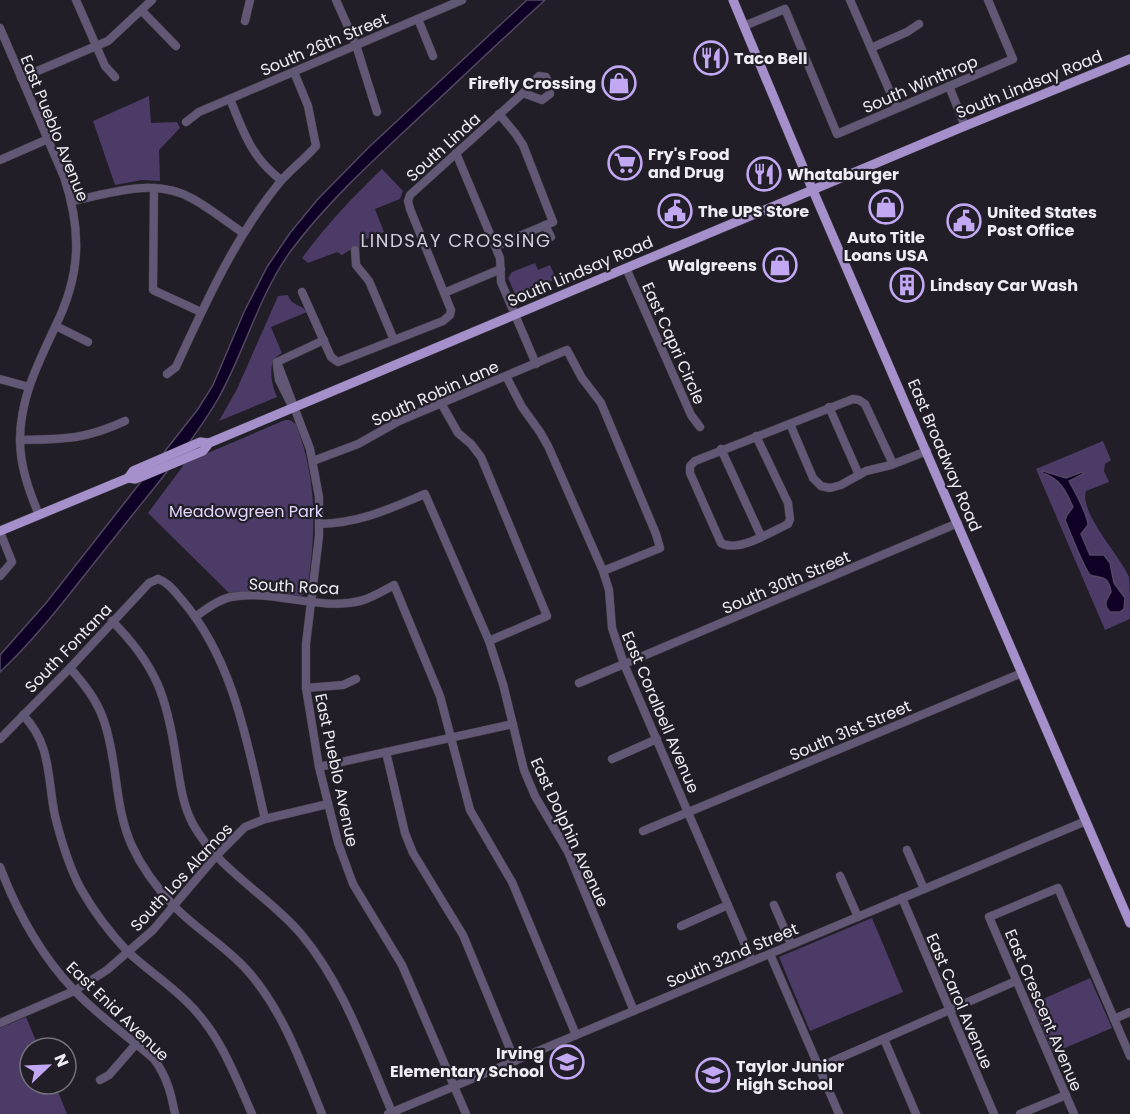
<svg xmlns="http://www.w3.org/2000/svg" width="1130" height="1114" font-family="Poppins,sans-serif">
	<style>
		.green { fill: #4b3b66 }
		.water { fill: #0f0025; stroke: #524763; stroke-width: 1.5 }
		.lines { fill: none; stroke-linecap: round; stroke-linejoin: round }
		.minor-casing { stroke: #3e3b44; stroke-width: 9 }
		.major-casing { stroke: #3e3b44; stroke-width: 10 }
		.minor { stroke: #625875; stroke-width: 8 }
		.major { stroke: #a590cc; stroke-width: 9 }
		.labels { text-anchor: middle; stroke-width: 4.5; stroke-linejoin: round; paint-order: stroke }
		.street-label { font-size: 16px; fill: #efedf4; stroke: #211e27 }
		.poi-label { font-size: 16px; font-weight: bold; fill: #efedf4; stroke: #211e27; text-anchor: start }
		.park-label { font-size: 16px; fill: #e2d6fc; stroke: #211e27 }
		.neighbourhood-label { font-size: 18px; letter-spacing: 1.5px; fill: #d3cedc; stroke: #211e27 }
	</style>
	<rect width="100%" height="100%" fill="#211e27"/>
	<g class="green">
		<polygon points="149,96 151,123 177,122 180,128 159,150 160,181 142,180 115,185 93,121"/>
		<path d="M382,169L403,191L400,199L375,209L384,232L363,240L359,250H350L342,255L337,252L308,263L302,258C326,225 353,197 382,169Z"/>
		<polygon points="535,263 538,270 550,265 556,279 516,296 508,278 512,272"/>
		<path d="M288,295C291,306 302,304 307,312L271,327L282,353C266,361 271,383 277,397L219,421L237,389L278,296Z"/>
		<path d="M285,420H290L296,424C318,483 316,531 307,592L301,596L249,591L230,594L148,513L183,466L182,464Z"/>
		<path d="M1103,441L1111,460L1105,464L1104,471L1109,482L1086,491C1079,513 1121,557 1129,577C1130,586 1130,609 1130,619L1105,630L1036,469Z"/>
		<polygon points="872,918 903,992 810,1031 779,957"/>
		<polygon points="1090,978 1112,1028 1053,1053 1032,1004"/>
		<polygon points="26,1017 39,1048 30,1048 30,1084 55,1084 67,1114 0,1114 0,1028"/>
	</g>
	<g class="water">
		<path d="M527,0H545C499,42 454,85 409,127C367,166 324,206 290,252C258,297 245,351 218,399C189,448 150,492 115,537C78,582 43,632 0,672V655L46,603L198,409L213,385L244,312L267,267L290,233L317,200L368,148Z"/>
		<path d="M1043,471L1066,478L1082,472L1083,474L1069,481C1074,490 1088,516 1088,525L1081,534L1090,555H1104L1110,563L1114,583L1125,598L1124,609L1120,612H1110C1103,605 1106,600 1111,592C1108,575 1103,579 1090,575C1085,569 1069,530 1065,520L1067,515L1073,507C1066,491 1060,478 1042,473Z"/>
	</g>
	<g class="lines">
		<defs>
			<g id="minor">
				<polyline points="76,0 105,66 115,77"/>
				<polyline points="336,0 356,45 377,112"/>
				<polyline points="850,0 897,108"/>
				<polyline points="142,11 176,46"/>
				<polyline points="418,19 433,56"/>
				<polyline points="245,21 250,0"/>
				<polyline points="744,26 785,9 837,134 1013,59 988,0"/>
				<path d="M0,28L64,177C82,231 81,275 55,327C38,364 20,398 20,440C20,466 29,491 39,515"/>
				<polyline points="871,48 907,32 919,24"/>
				<polyline points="21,78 108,41 152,0"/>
				<polyline points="949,86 965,126"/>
				<path d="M230,99C244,133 251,157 281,180"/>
				<polyline points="186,122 199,112 462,0"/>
				<polyline points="456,153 500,258 501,282 536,364"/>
				<polyline points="0,160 48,139"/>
				<polyline points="154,188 153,290 201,312"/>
				<path d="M72,201C112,193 155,177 193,199C211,209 227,222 243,233"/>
				<polyline points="545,225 551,237"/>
				<polyline points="496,246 553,222 523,145 515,133 499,114"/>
				<polyline points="355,250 356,265 369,281 394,340"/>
				<polyline points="626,268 691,415 700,427"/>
				<polyline points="302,292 331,357 338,362 443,321 450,315 451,310 410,209 408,201 410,195 523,93 539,76 546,77 549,85 550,94 542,100 523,93"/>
				<polyline points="444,293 501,269"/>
				<polyline points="56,326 88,342"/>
				<polyline points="277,362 310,449 319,497 319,536 306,644 306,688 319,767 338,843 353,884 402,965 466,1114"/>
				<polyline points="277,362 324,340"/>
				<polyline points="277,366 279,380 291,404"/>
				<path d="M167,374L176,367C206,302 235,237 280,182C291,169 305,159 316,146L308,106L294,72"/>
				<polyline points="506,376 522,407 540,432 548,446 603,571 609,590 612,628 624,664 752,961"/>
				<polyline points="0,379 29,387"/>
				<polyline points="441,403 458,433 471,444 481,457 547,616 489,641"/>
				<polyline points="829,407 859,475"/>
				<polyline points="790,424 813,478 821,486 830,488 841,485 866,471 891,465 927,451"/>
				<path d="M756,436L788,503L790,519L788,524C771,532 738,553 721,543L690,473V466L695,461L853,399L859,400L865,404L893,464"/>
				<path d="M20,440C64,439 84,440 125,421"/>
				<polyline points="721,449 761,536"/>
				<polyline points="313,461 358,444 399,421 567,350 582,378 601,403 656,534 660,548 603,571"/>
				<path d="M319,524C360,523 389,509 425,494L489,641L503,684L524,770L535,796L568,852L634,1011"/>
				<polyline points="0,532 12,562 0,576"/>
				<path d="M158,579C168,582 175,592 182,600C234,661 247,742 265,819"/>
				<path d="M195,617C206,609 218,600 231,597C272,589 318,611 360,601C372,598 383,591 394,585L440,696L470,810L512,882L576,1035"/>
				<path d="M112,621C157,666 167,698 176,758C180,781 182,804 193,824C218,870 268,895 301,934C344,985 366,1052 392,1112"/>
				<path d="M70,668C84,684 97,700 104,721C118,761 114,807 132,846C142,868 157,888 174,906C196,929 224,945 246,969C283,1010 301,1063 322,1114"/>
				<polyline points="579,683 958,523"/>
				<polyline points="306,688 343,685 356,679"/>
				<path d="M23,715C52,745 47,778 55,816C61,840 69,867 81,889C93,910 110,933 127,951C146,969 168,983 186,1001C219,1032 234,1073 252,1114"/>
				<polyline points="0,739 70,668 149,583 158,579"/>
				<polyline points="386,752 405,833 413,853 463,935 515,1061"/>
				<polyline points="612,759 657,739"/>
				<polyline points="319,767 513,724"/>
				<polyline points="643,831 1022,673"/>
				<polyline points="907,850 924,889"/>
				<path d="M0,867C17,912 40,954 73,989C97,1015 128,1036 154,1059C167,1077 171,1093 175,1114"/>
				<polyline points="840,876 858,917"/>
				<polyline points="902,898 994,1114"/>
				<polyline points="774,905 791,944"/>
				<polyline points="681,926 728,905"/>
				<polyline points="770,954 839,1114"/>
				<polyline points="1114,1019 1130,1012"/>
				<polyline points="0,1023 74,991 107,970 153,930 216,856 245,827 265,819 328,804"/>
				<polyline points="884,1039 916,1114"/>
				<polyline points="819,1067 1016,981"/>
				<polyline points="100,1080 109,1075 136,1044"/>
				<polyline points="388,1114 1086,821"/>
				<polyline points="1020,1114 1066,1095"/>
				<polyline points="1074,1114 989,917 1058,888 1130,1056"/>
			</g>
			<g id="major">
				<polyline points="733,0 808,179 1130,923"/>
				<polyline points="128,478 135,479 143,476 203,451 209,443 960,128 1130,59"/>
				<polyline points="0,531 128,478 133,471 191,446 200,442 209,443"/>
			</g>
		</defs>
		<use href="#minor" class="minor-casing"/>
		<use href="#major" class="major-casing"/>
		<use href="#minor" class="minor"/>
		<use href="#major" class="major"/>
	</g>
	<defs>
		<symbol id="restaurant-ring" viewBox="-11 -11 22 22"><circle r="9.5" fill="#211e27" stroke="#c2a8f2" stroke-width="1.5"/><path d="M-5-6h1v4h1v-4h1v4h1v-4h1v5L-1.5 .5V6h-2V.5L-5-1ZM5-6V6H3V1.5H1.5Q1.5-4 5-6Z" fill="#c2a8f2"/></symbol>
		<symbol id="shop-ring" viewBox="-11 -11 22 22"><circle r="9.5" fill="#211e27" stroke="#c2a8f2" stroke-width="1.5"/><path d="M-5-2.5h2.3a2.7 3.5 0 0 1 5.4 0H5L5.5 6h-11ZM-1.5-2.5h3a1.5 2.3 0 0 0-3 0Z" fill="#c2a8f2"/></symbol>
		<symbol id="supermarket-ring" viewBox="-11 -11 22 22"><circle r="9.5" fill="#211e27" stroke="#c2a8f2" stroke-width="1.5"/><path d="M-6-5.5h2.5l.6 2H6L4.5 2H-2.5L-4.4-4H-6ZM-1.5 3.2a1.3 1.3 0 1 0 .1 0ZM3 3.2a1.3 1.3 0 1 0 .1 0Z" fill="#c2a8f2"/></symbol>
		<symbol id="civic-ring" viewBox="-11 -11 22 22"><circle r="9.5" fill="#211e27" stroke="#c2a8f2" stroke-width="1.5"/><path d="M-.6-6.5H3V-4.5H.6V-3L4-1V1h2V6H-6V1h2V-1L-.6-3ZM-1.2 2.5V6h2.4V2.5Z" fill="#c2a8f2"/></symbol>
		<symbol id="building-ring" viewBox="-11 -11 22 22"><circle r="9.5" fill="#211e27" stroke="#c2a8f2" stroke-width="1.5"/><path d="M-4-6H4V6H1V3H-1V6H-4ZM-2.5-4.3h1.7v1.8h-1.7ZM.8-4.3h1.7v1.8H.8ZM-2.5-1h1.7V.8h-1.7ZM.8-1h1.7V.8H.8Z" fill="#c2a8f2"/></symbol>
		<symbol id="school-ring" viewBox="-11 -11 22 22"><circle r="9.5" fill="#211e27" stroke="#c2a8f2" stroke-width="1.5"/><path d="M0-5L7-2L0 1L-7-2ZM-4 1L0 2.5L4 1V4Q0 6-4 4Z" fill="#c2a8f2"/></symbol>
	</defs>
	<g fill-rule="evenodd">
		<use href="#restaurant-ring" x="692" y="39" width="38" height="38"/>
		<use href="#shop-ring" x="600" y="64" width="38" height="38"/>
		<use href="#supermarket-ring" x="606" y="144" width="38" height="38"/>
		<use href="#restaurant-ring" x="745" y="155" width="38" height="38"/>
		<use href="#shop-ring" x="867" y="188" width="38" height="38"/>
		<use href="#civic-ring" x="656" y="192" width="38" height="38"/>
		<use href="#civic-ring" x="945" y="202" width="38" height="38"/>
		<use href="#shop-ring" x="761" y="246" width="38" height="38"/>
		<use href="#building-ring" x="888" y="266" width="38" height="38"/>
		<use href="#school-ring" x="548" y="1043" width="38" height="38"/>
		<use href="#school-ring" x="694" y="1056" width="38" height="38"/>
	</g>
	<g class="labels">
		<g class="street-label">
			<text transform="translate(324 44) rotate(-23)" y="6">South 26th Street</text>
			<text transform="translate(920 84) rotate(-23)" y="6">South Winthrop</text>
			<text transform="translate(1029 84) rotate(-22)" y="6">South Lindsay Road</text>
			<text transform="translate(55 128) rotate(68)" y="6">East Pueblo Avenue</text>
			<text transform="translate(443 147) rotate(-42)" y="6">South Linda</text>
			<text transform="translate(580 271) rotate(-23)" y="6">South Lindsay Road</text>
			<text transform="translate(674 343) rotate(66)" y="6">East Capri Circle</text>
			<text transform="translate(435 393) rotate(-24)" y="6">South Robin Lane</text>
			<text transform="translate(945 455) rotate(67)" y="6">East Broadway Road</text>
			<text transform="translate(786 582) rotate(-23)" y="6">South 30th Street</text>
			<text transform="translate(294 586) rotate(3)" y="6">South Roca</text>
			<text transform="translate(68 648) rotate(-46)" y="6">South Fontana</text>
			<text transform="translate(661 712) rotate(67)" y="6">East Coralbell Avenue</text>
			<text transform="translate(850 730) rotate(-23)" y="6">South 31st Street</text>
			<text transform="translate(337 770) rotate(78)" y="6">East Pueblo Avenue</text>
			<text transform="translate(570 832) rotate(65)" y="6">East Dolphin Avenue</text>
			<text transform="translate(181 877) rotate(-47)" y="6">South Los Alamos</text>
			<text transform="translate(732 955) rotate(-23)" y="6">South 32nd Street</text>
			<text transform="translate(960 1001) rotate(67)" y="6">East Carol Avenue</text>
			<text transform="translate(1044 1010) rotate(67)" y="6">East Crescent Avenue</text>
			<text transform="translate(118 1011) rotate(44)" y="6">East Enid Avenue</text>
		</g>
		<g class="poi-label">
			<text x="734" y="64">Taco Bell</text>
			<text x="596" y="89" text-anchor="end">Firefly Crossing</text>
			<text x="648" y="160">Fry's Food<tspan x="648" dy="18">and Drug</tspan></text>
			<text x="787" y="180">Whataburger</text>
			<text x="698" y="217">The UPS Store</text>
			<text x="987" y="218">United States<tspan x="987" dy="18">Post Office</tspan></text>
			<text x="886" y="243" text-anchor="middle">Auto Title<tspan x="886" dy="18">Loans USA</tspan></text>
			<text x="757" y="271" text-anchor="end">Walgreens</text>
			<text x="930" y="291">Lindsay Car Wash</text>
			<text x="544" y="1059" text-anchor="end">Irving<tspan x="544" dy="18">Elementary School</tspan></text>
			<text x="736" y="1072">Taylor Junior<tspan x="736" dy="18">High School</tspan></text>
		</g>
		<g class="park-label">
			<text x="246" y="517">Meadowgreen Park</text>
		</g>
		<g class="neighbourhood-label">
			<text x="456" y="247">LINDSAY CROSSING</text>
		</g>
	</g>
	<g transform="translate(48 1066) rotate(67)"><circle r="28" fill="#211e27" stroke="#737179" stroke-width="1.5"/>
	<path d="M0-4.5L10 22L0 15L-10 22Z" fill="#c2a8f2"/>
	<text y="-9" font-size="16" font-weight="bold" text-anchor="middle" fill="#efedf4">N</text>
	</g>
</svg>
